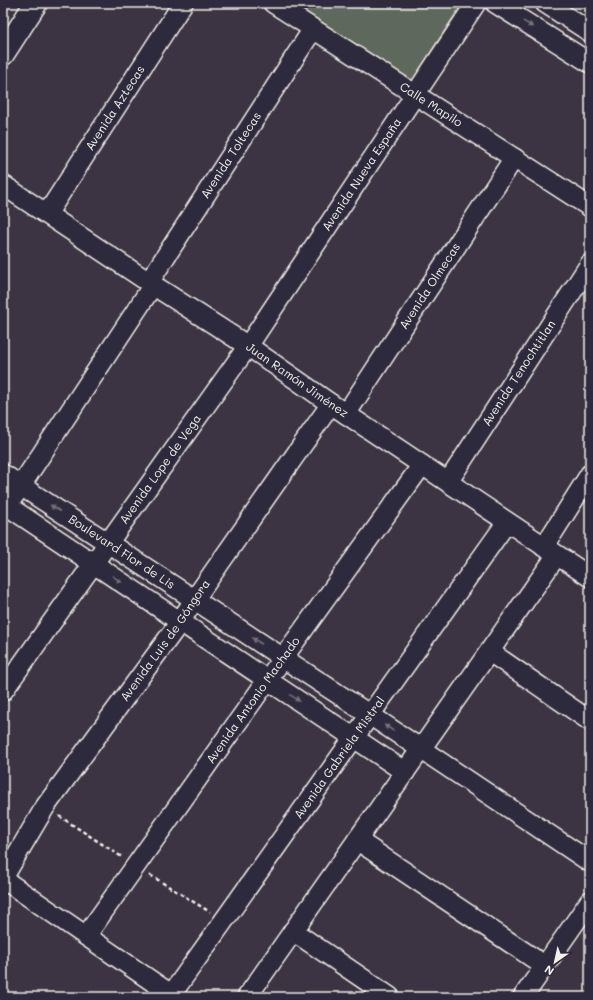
<svg xmlns="http://www.w3.org/2000/svg" width="593" height="1000" font-family="Mali,sans-serif">
	<style>
		.green { fill: #5f685c; stroke: #aaaca2 }
		.lines { fill: none; stroke-linecap: round; stroke-linejoin: round }
		.minor-casing { stroke: #f4f1e8; stroke-width: 22 }
		.tertiary-casing { stroke: #f4f1e8; stroke-width: 25 }
		.path { stroke: #f4f1e8; stroke-width: 2.5; stroke-dasharray: 4 3; stroke-linecap: butt }
		.minor { stroke: #2f2a3d; stroke-width: 19 }
		.tertiary { stroke: #2f2a3d; stroke-width: 22 }
		.oneway { fill: #747079 }
		.labels { text-anchor: middle; stroke-width: 4; stroke-linejoin: round; paint-order: stroke }
		.street-label { font-size: 12px; fill: #f4f1e8; stroke: #2f2a3d }
	</style>
	<rect width="100%" height="100%" fill="#3c3343"/>
	<filter id="ink" filterUnits="userSpaceOnUse"><feTurbulence type="fractalNoise" baseFrequency=".025" numOctaves="2"/><feDisplacementMap in="SourceGraphic" scale="8" xChannelSelector="R" yChannelSelector="G"/><feConvolveMatrix kernelMatrix="1 2 1 2 8 2 1 2 1" color-interpolation-filters="sRGB"/></filter>
	<g filter="url(#ink)">
		<polygon class="green" points="290,3 462,3 412,81"/>
		<g class="lines">
			<defs>
				<g id="minor">
					<path id="s1" d="M273,3L590,207"/>
					<polyline points="495,3 590,63"/>
					<polyline points="545,3 590,32"/>
					<path id="s2" d="M3,185L153,285L248,346L331,404L590,577"/>
					<path id="s3" d="M47,214L183,3"/>
					<path id="s4" d="M149,282L313,29"/>
					<path id="s5" d="M346,414L514,158"/>
					<path id="s6" d="M3,474L370,715L590,862"/>
					<path id="s7" d="M448,482L590,264"/>
					<polyline points="14,496 153,285"/>
					<polyline points="3,503 405,772"/>
					<polyline points="544,547 590,474"/>
					<polyline points="490,652 590,721"/>
					<path id="s8" d="M3,691L248,346L476,3"/>
					<polyline points="357,840 545,966"/>
					<path id="s9" d="M3,878L45,807L180,622L194,600L331,404"/>
					<polyline points="3,879 175,997"/>
					<polyline points="293,931 390,997"/>
					<path id="s10" d="M86,936L283,658L422,465"/>
					<path id="s11" d="M171,995L507,522"/>
					<polyline points="247,997 557,555"/>
					<polyline points="523,997 590,901"/>
				</g>
				<polyline id="tertiary" points="3,54 36,3"/>
			</defs>
			<use href="#minor" class="minor-casing"/>
			<use href="#tertiary" class="tertiary-casing"/>
			<g class="path">
				<polyline points="59,816 122,857"/>
				<polyline points="150,875 210,912"/>
			</g>
			<use href="#minor" class="minor"/>
			<use href="#tertiary" class="tertiary"/>
		</g>
		<defs><path id="oneway-solid" d="M-6-.8H1V-3.2L6.5 0L1 3.2V.8H-6Z"/></defs>
		<g class="oneway">
			<use href="#oneway-solid" transform="translate(528 24) rotate(32)"/>
			<use href="#oneway-solid" transform="translate(55 508) rotate(-147)"/>
			<use href="#oneway-solid" transform="translate(117 579) rotate(34)"/>
			<use href="#oneway-solid" transform="translate(257 641) rotate(-147)"/>
			<use href="#oneway-solid" transform="translate(295 698) rotate(34)"/>
			<use href="#oneway-solid" transform="translate(389 728) rotate(-147)"/>
		</g>
	</g>
	<g class="labels">
		<g class="street-label">
			<text dy="4" stroke="none"><textPath href="#s1" startOffset="188">Calle Mapilo</textPath></text>
			<text dy="4" stroke="none"><textPath href="#s3" startOffset="126">Avenida Aztecas</textPath></text>
			<text dy="4" stroke="none"><textPath href="#s4" startOffset="151">Avenida Toltecas</textPath></text>
			<text dy="4" stroke="none"><textPath href="#s8" startOffset="629">Avenida Nueva España</textPath></text>
			<text dy="4" stroke="none"><textPath href="#s5" startOffset="153">Avenida Olmecas</textPath></text>
			<text dy="4" stroke="none"><textPath href="#s7" startOffset="130">Avenida Tenochtitlan</textPath></text>
			<text dy="4" stroke="none"><textPath href="#s2" startOffset="353">Juan Ramón Jiménez</textPath></text>
			<text dy="4" stroke="none"><textPath href="#s8" startOffset="272">Avenida Lope de Vega</textPath></text>
			<text dy="4" stroke="none"><textPath href="#s6" startOffset="142">Boulevard Flor de Lis</textPath></text>
			<text dy="4" stroke="none"><textPath href="#s9" startOffset="288">Avenida Luis de Góngora</textPath></text>
			<text dy="4" stroke="none"><textPath href="#s10" startOffset="289">Avenida Antonio Machado</textPath></text>
			<text dy="4" stroke="none"><textPath href="#s11" startOffset="291">Avenida Gabriela Mistral</textPath></text>
		</g>
	</g>
	<rect width="593" height="1000" fill="none" stroke="#2f2a3d" stroke-width="16"/>
	<rect x="8" y="8" width="577" height="984" fill="none" stroke="#f4f1e8" stroke-width="1.5" filter="url(#ink)"/>
	<g transform="translate(555 962) rotate(214)" stroke="#2f2a3d" stroke-width="3" paint-order="stroke">
	<path d="M0-3L7 15L0 10L-7 15Z" fill="#f4f1e8"/>
	<text y="-6" font-size="11" font-weight="bold" text-anchor="middle" fill="#f4f1e8">N</text>
	</g>
</svg>
